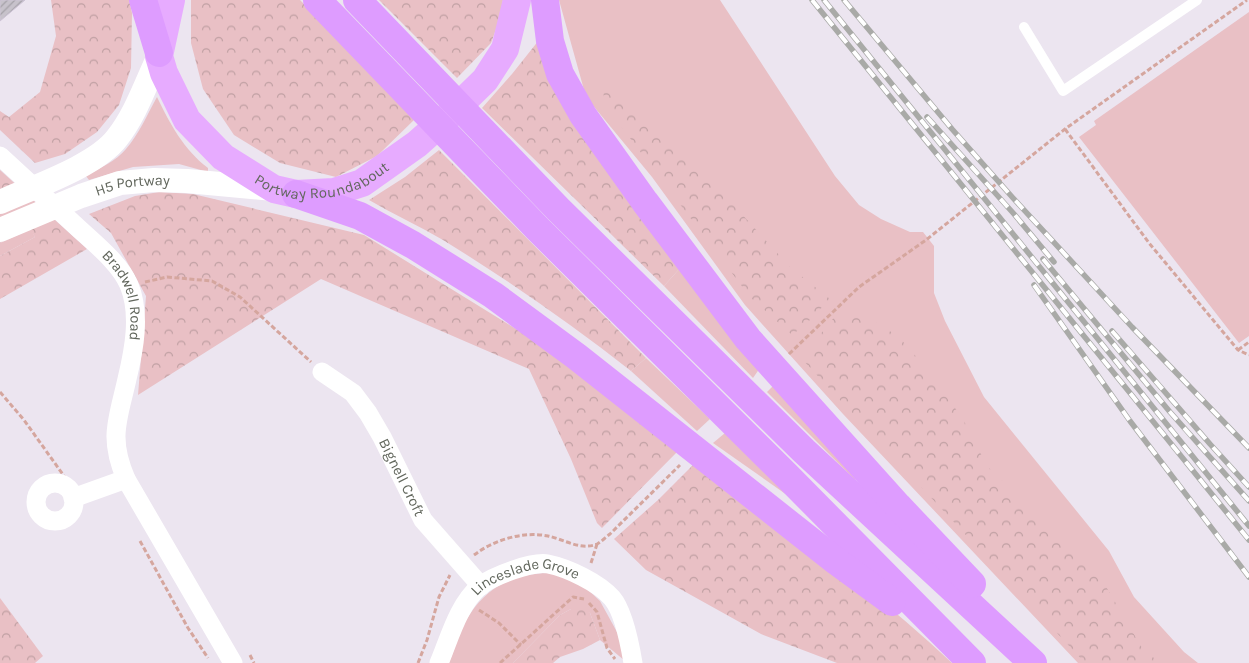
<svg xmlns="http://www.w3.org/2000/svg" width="1249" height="663" font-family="Karla,sans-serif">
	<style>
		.green { fill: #e9c0c5 }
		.forest { fill: url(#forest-crowns) }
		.building { fill: url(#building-hatch); stroke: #cdc3d5 }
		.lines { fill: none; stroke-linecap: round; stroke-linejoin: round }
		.path { stroke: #d5a69e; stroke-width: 3; stroke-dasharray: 5 2.5; stroke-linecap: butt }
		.service { stroke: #fff; stroke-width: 10 }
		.minor { stroke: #fff; stroke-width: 19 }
		.tertiary { stroke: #fff; stroke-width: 24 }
		.primary { stroke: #e7abff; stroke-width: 28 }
		.trunk { stroke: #de9cff; stroke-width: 28 }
		.rail-casing { stroke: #a9aaa7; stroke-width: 5.5 }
		.rail { stroke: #fff; stroke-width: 4; stroke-dasharray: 11; stroke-linecap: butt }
		.labels { text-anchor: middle; stroke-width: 4; stroke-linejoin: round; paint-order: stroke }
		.street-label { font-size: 15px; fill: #62675d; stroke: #fff }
	</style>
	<defs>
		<pattern id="forest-crowns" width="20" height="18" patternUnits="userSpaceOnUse" patternTransform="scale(1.25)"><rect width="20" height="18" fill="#e9c0c5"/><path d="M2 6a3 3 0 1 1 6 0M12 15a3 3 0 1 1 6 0" fill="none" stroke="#c0a0a3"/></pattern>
		<pattern id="building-hatch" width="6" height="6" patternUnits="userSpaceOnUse" patternTransform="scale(1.25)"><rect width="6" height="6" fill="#c7c2cb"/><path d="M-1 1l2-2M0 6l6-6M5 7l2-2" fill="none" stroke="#a5a1a8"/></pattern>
	</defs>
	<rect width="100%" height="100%" fill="#ece5f0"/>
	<g class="green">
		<polygon points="559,0 720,0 835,176 859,205 881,219 910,232 923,232 934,246 934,293 945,321 984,397 1109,551 1134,597 1184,652 1198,663 1078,663 843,414 745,305 652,177 586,97"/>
		<polygon points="1249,12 1249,336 1239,343 1079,137 1096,125 1094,121"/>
		<path d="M157,97C170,124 184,150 208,168V172L179,164L133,167L89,180L86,176C100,168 116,161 126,149C139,134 147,115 157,97Z"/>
		<polygon points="31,229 35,237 0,256 0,243"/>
		<polygon points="681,267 762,365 753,378 664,286"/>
		<polygon points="646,358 710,419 697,431 631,371"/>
		<polygon points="777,382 861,474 855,480 767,392"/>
		<polygon points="725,433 804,507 713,443"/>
		<path d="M548,573L568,577L586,588L600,601L623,643L625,661L600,640L590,613L571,609L560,615L513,663H449C454,651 457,638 462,627C464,622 468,618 470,614C489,585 515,574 548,573Z"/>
	</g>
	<g class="forest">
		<polygon points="51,0 129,0 132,13 131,68 119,105 97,132 65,154 35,163 0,130 0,111 9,117 40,92 56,36"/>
		<polygon points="191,0 300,0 416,118 377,156 336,177 280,163 234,135 203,89 191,43"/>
		<polygon points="379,0 503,0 501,16 491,43 457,78"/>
		<polygon points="539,40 681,267 664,286 482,108 512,74"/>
		<polygon points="602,83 710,179 790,267 830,299 806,324 792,335 750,297 605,105"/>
		<path d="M439,150L646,358L631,371C571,324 508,280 443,240C419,226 393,214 369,200L405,177Z"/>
		<polygon points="0,170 87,249 0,299 0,256 35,237 30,229 0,243"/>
		<polygon points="159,192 193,194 364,235 555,353 677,452 602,528 597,523 571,459 529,369 321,279 138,395 146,296 111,233 89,214 135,196"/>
		<polygon points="836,315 871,319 899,337 933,376 964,421 987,466 1098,573 1142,648 1160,663 1085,663 801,358"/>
		<path d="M698,460C784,525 873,589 952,663H837L761,634L646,570L614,539L658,500Z"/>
		<polygon points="0,598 43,656 35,663 0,663"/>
		<polygon points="582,608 590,613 600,640 583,649 560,657 553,663 513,663 560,615 571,609"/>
	</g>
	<polygon class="building" points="0,0 25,0 0,21"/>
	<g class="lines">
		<g class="path">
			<polyline points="1065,129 1149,243 1238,350 1249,355"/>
			<polyline points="145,282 167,277 212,281 240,297 311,362"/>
			<polyline points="1238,350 1249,342"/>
			<polyline points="789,354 859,287 926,240 1065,129 1247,0"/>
			<polyline points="0,392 24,420 69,483"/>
			<polyline points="140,541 188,628 208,658"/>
			<path d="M474,555C494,540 522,531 548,536C563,539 581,551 597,544C601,542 606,537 610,534L680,465"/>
			<polyline points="591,563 597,544"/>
			<polyline points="589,603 597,612 607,648 615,659"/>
			<polyline points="479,610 499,623 521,645"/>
			<polyline points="250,655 254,663"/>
			<polyline points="418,663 427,640 439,597 450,575"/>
			<polyline points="500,663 573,597 584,599"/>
		</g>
		<polyline class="service" points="1024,27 1063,91 1197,0"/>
		<g class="minor">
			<path id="s1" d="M0,156C25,179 51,203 76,226C93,242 120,263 129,285C141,314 134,350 127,379C118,420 108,437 126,479L233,663"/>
			<path id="s2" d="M322,372L353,393L368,413L382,437L423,520L481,586"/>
			<circle cx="55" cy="502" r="19"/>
			<polyline points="73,498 126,479"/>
			<path id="s3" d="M439,663C450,637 458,605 480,586C493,576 532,561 548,564C568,568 599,583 612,598C624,612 630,645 633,663"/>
		</g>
		<g class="tertiary">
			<path d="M0,202C33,187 96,166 117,138C136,114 146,83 159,56"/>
			<path id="s4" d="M0,230L81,196L120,183L154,180L187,181L274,189"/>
		</g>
		<path class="primary" id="s5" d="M171,0L159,56L164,73L187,120L223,157L274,189L296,194L334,192L362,183L417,144L445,119L485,80L505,49L517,0"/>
		<g class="trunk">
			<polyline points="143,0 159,53"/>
			<polyline points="317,0 537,228 786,475 972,663"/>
			<polyline points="357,0 558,209 804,451 1033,663"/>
			<polyline points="545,0 550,41 560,74 583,115 645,202 748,339 898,506 972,584"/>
			<polyline points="296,194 360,216 413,245 493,295 576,356 836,561 892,602"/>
		</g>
		<defs>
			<g id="rail">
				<polyline points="812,0 1249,540"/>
				<polyline points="824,0 1249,526"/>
				<polyline points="844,0 952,129 1013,198 1132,327 1249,448"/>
				<polyline points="927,117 1014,214 1054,262"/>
				<polyline points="1043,259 1170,412 1249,501"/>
				<polyline points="1034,285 1130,421 1249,577"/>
				<polyline points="1112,331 1210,444 1249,487"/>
			</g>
		</defs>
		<use href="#rail" class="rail-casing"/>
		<use href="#rail" class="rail"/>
	</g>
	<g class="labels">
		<g class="street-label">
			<text dy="5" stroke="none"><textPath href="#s5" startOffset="289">Portway Roundabout</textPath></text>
			<text dy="5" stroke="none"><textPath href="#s4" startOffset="141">H5 Portway</textPath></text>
			<text dy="5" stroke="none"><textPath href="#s1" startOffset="191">Bradwell Road</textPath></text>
			<text dy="5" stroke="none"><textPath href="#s2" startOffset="135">Bignell Croft</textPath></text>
			<text dy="5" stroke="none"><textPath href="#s3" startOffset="136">Linceslade Grove</textPath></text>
		</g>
	</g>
</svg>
